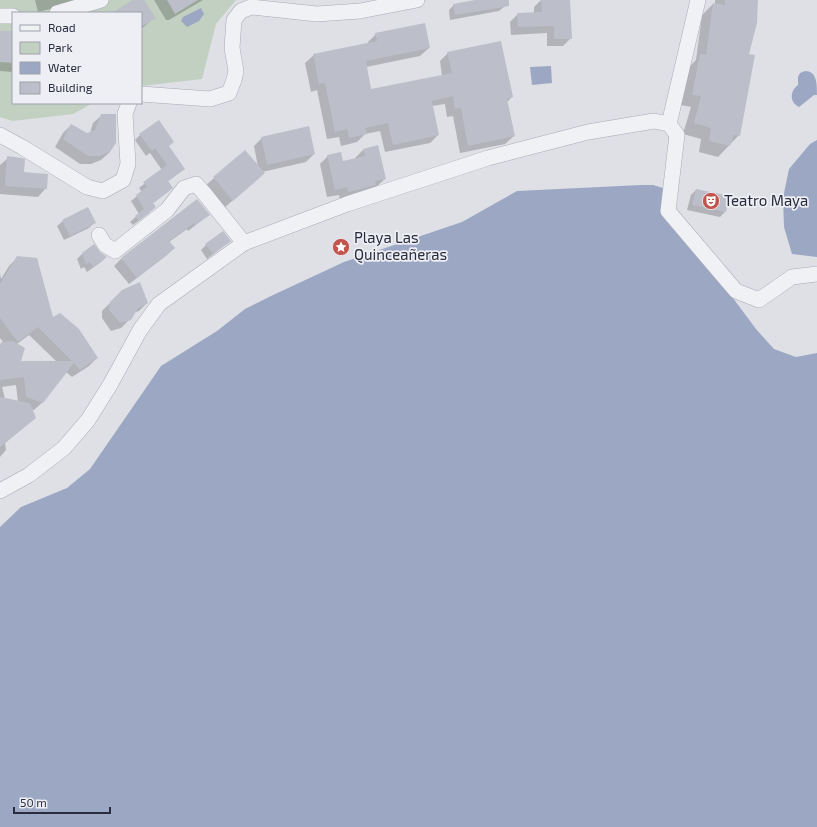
<svg xmlns="http://www.w3.org/2000/svg" width="817" height="827" font-family="'Exo 2',sans-serif">
	<style>
		.green { fill: #c1d0c0 }
		.water { fill: #9ca7c4 }
		.shadow { fill: #0003; fill-rule: evenodd }
		.building { fill: #bcbec9 }
		.lines { fill: none; stroke-linecap: round; stroke-linejoin: round }
		.street-casing { stroke: #a8aab3; stroke-width: 16 }
		.street { stroke: #f0f1f5; stroke-width: 15 }
		.labels { text-anchor: middle; stroke-width: 3.5; stroke-linejoin: round; paint-order: stroke }
		.poi-label { font-size: 15px; fill: #292c3c; stroke: #edeff4; text-anchor: start }
	</style>
	<rect width="100%" height="100%" fill="#dee0e6"/>
	<polygon class="green" points="0,0 236,0 216,24 202,79 141,86 141,13 13,13 13,103 93,103 73,114 13,121 0,117"/>
	<g class="water">
		<polygon points="201,8 204,14 199,21 187,27 181,21 183,17"/>
		<polygon points="551,66 552,83 532,85 530,67"/>
		<path d="M805,71C817,71 817,84 817,95H814L799,107C789,102 790,91 798,85V77L800,73Z"/>
		<polygon points="817,140 817,257 792,254 784,227 783,198 789,169 810,144"/>
		<polygon points="641,185 653,185 663,188 709,266 756,329 774,349 796,357 817,353 817,827 0,827 0,527 21,507 67,488 90,469 161,366 217,331 245,309 271,296 344,262 462,222 517,191"/>
	</g>
	<g class="shadow">
		<polygon points="35,0 82,0 80,2 38,12"/>
		<polygon points="134,0 143,0 154,18 141,29 141,13 114,13"/>
		<polygon points="154,0 203,0 169,20 166,20"/>
		<polygon points="481,0 504,0 505,6 499,11 450,20 449,10 454,5"/>
		<polygon points="541,0 569,0 571,38 563,46 547,46 547,33 511,35 510,22 518,14 534,13 534,7"/>
		<polygon points="715,0 757,0 748,55 739,135 718,157 699,152 701,139 683,134 691,107 681,105 690,66 696,60 702,15 713,4 715,5"/>
		<polygon points="0,32 13,32 13,70 12,72 0,71"/>
		<polygon points="376,34 429,48 420,56 366,67 371,90 442,76 440,61 448,53 512,97 507,102 514,136 505,144 460,153 453,116 447,117 445,104 432,106 438,135 430,143 385,152 380,131 365,134 357,142 341,146 339,137 327,139 317,90 311,92 305,63 314,55 368,44 368,42"/>
		<polygon points="102,115 110,152 101,160 91,164 80,164 55,147 63,133 71,125 86,134 90,133 93,123"/>
		<polygon points="140,135 168,146 184,169 167,182 170,190 152,204 149,213 133,225 130,222 139,214 131,201 142,192 139,188 162,170 150,153 146,156 135,140"/>
		<polygon points="262,138 314,154 306,162 262,172 263,173 255,181 224,208 205,186 245,151 258,167 254,146"/>
		<polygon points="363,150 385,179 376,187 371,188 366,193 340,200 339,195 327,197 320,164 328,156 342,162 355,159 355,158"/>
		<polygon points="8,158 23,173 46,188 38,197 0,194 0,165"/>
		<polygon points="696,190 725,212 720,217 687,210 691,195"/>
		<polygon points="197,200 208,214 201,221 188,231 187,229 169,242 174,248 167,255 129,284 114,266 121,259"/>
		<polygon points="63,221 94,223 89,228 64,240 57,226"/>
		<polygon points="230,241 207,259 201,250 206,245"/>
		<polygon points="99,253 106,257 101,262 87,272 84,267 81,269 77,259 82,254"/>
		<path d="M17,258L52,319L97,358L89,366L72,377L66,372L43,402L34,410L32,409L35,418L5,443L6,450L0,457V345L4,343L0,338V273L1,279L9,266ZM29,335L57,362H20L17,344ZM16,385L18,402L5,399L2,387Z"/>
		<polygon points="122,291 147,303 139,311 133,313 130,319 121,328 111,331 102,318 102,311"/>
	</g>
	<g class="building">
		<polygon points="133,0 144,0 156,18 141,27 141,13 112,13"/>
		<polygon points="167,0 198,0 175,14"/>
		<polygon points="475,0 509,0 509,6 455,15 453,4"/>
		<polygon points="541,0 570,0 572,39 554,39 554,26 518,27 517,13 542,12"/>
		<polygon points="725,0 758,0 757,23 749,54 755,55 740,136 734,135 730,146 709,141 711,128 694,123 701,96 692,95 700,54 706,55 713,3 725,5"/>
		<polygon points="425,23 430,48 366,61 371,89 452,73 447,52 501,41 513,97 507,99 515,136 468,146 461,108 455,109 453,96 432,101 439,135 393,145 388,123 365,128 367,134 349,138 347,129 335,132 325,83 319,84 313,54 377,41 375,33"/>
		<polygon points="0,31 13,31 13,63 0,62"/>
		<polygon points="101,114 116,114 116,143 110,152 100,156 88,156 63,139 71,124 87,133 95,130"/>
		<polygon points="159,120 174,142 169,146 185,169 168,181 173,188 153,203 156,207 139,221 135,216 144,209 136,195 147,187 143,182 167,165 155,148 152,151 139,134"/>
		<polygon points="309,126 315,154 267,165 261,137"/>
		<polygon points="378,145 386,179 375,181 376,185 348,192 347,187 335,190 327,155 341,152 343,161 365,156 363,149"/>
		<polygon points="245,150 265,173 233,201 213,177"/>
		<polygon points="7,156 22,158 25,159 24,172 48,174 47,189 5,186"/>
		<polygon points="696,189 730,196 726,212 692,205"/>
		<polygon points="197,199 210,215 195,225 194,223 169,241 175,248 137,278 121,258"/>
		<polygon points="88,207 96,223 70,236 62,220"/>
		<polygon points="223,231 231,241 213,254 205,244"/>
		<polygon points="94,244 100,252 107,257 93,267 90,262 86,264 82,253"/>
		<polygon points="17,256 37,258 53,317 60,313 79,329 98,358 80,370 74,363 43,403 26,397 24,377 0,380 0,348 1,342 13,341 25,348 21,361 72,361 38,327 18,342 0,318 0,284"/>
		<polygon points="140,282 148,303 138,308 131,320 120,323 109,310 110,302 122,290"/>
		<polygon points="0,397 30,403 36,418 0,447"/>
	</g>
	<g class="lines">
		<defs>
			<g id="street">
				<polyline points="57,13 101,0"/>
				<polyline points="0,16 13,16"/>
				<polyline points="141,94 210,99 229,93 234,80 236,71 232,48 234,20 241,11 251,7 317,14 360,11 417,0"/>
				<polyline points="669,124 698,0"/>
				<polyline points="0,135 22,147 87,187 103,191 123,180 128,164 125,114 129,103"/>
				<polyline points="99,235 105,245 115,251 167,210 184,188 196,184 204,193 244,243 347,204 488,158 588,132 654,121 669,124 677,135 668,211 736,291 759,300 792,277 817,274"/>
				<polyline points="0,491 29,475 64,448 88,420 110,385 140,330 159,304 244,243"/>
			</g>
		</defs>
		<use href="#street" class="street-casing"/>
		<use href="#street" class="street"/>
	</g>
	<defs>
		<symbol id="theatre-disc" viewBox="-11 -11 22 22"><circle r="9.5" fill="#c2544d" stroke="#edeff4"/><path d="M-5-5.5Q0-4 5-5.5V0Q5 5 0 6Q-5 5-5 0ZM-3.3-2.5H-1v1.5H-3.3ZM1-2.5H3.3v1.5H1ZM-2.8 1Q0 5.5 2.8 1Z" fill="#fff"/></symbol>
		<symbol id="sight-disc" viewBox="-11 -11 22 22"><circle r="9.5" fill="#c2544d" stroke="#edeff4"/><path d="M0-6L1.8-2.2L6-1.7L2.9 1.2L3.7 5.4L0 3.3L-3.7 5.4L-2.9 1.2L-6-1.7L-1.8-2.2Z" fill="#fff"/></symbol>
	</defs>
	<g fill-rule="evenodd">
		<use href="#theatre-disc" x="701" y="191" width="20" height="20"/>
		<use href="#sight-disc" x="331" y="237" width="20" height="20"/>
	</g>
	<g class="labels">
		<g class="poi-label">
			<text x="724" y="206">Teatro Maya</text>
			<text x="354" y="243">Playa Las<tspan x="354" dy="17">Quinceañeras</tspan></text>
		</g>
	</g>
	<rect x="12" y="12" width="130" height="92" fill="#edeff4" stroke="#9fa1aa"/>
	<rect x="20" y="25" width="20" height="6" fill="#f0f1f5" stroke="#9fa1aa"/>
	<text x="48" y="32" font-size="12" fill="#292c3c">Road</text>
	<rect x="20" y="42" width="20" height="12" fill="#c1d0c0" stroke="#9fa1aa"/>
	<text x="48" y="52" font-size="12" fill="#292c3c">Park</text>
	<rect x="20" y="62" width="20" height="12" fill="#9ca7c4" stroke="#9fa1aa"/>
	<text x="48" y="72" font-size="12" fill="#292c3c">Water</text>
	<rect x="20" y="82" width="20" height="12" fill="#bcbec9" stroke="#9fa1aa"/>
	<text x="48" y="92" font-size="12" fill="#292c3c">Building</text>
	<path d="M14 807v6h96v-6" fill="none" stroke="#292c3c" stroke-width="2"/>
	<text x="20" y="807" font-size="12" fill="#292c3c" stroke="#edeff4" stroke-width="3" paint-order="stroke">50 m</text>
</svg>
